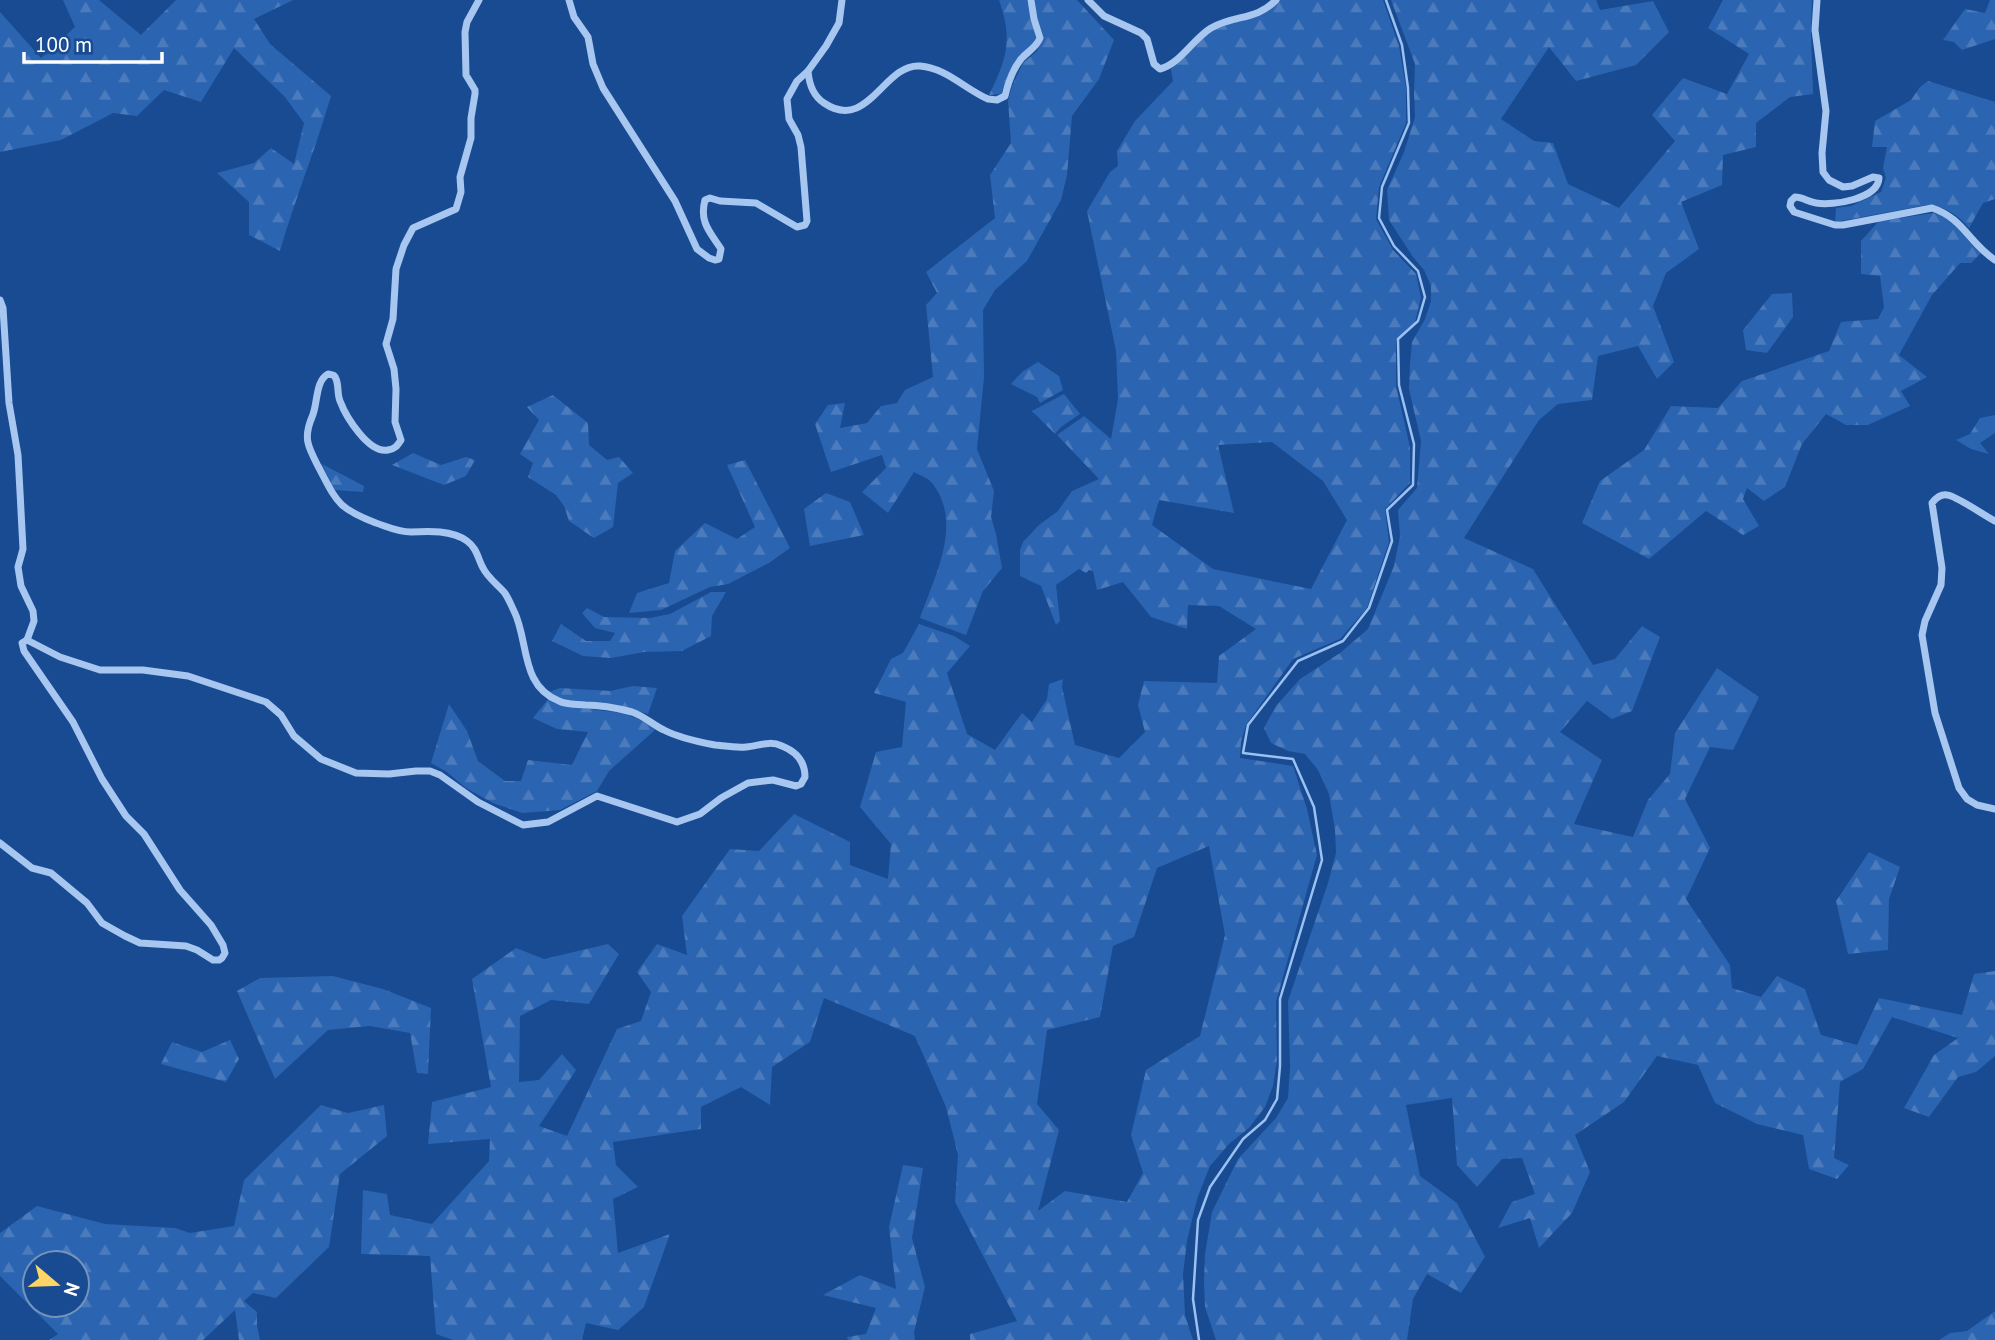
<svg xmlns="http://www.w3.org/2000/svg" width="1995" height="1340" font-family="'PT Sans',sans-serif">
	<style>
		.forest { fill: url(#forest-firs); fill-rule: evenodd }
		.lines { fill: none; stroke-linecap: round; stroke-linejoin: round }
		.stream { stroke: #9ac1f2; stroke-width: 2.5 }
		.minor { stroke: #a7c6f0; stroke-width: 7 }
	</style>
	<defs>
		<pattern id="forest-firs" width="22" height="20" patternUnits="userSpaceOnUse" patternTransform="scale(1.75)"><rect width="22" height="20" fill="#2b64b0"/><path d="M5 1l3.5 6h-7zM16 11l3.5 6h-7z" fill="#4b7bbc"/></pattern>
	</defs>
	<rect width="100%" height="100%" fill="#184b91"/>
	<g class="forest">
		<path d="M63,0H99L141,35L176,0H293L254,19L270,44L331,96C316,148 295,199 280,251L249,235V202L217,173L254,163L271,148L294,164L304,123L285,97L234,48L201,102L164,90L137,116L113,113L61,140L0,152V12L41,58L75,27Z"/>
		<path d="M999,0H1027L1036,39L1010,70L1001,94L989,95C1007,58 1013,40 999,0Z"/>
		<path d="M1035,0H1077L1114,40L1099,79L1072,116L1067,175L1061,200L1027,261L995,290L983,310L984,377L977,449L994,491L991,517L996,534L1002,568L983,591L966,635L920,618C934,578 964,523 932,483C928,478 919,475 914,472L888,513L862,492L886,468L882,455L831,472L815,424L828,405L845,403L840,428L867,423L881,406L897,403L905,390L933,377L926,305L937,293L926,272L995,218L990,175L1011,143L1008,101L1012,86L1023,63L1037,51L1043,36L1036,15Z"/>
		<path d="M1279,0H1383L1399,46L1406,88V123L1379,187L1376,219L1393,250L1416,274L1421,298L1415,322L1396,341V386L1410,447V483L1385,509L1389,542L1367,608L1340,639L1293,659L1246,725L1241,742L1240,758L1293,766L1307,809L1317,855L1276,1002L1277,1060L1273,1086L1265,1107L1249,1128L1229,1144L1210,1166L1197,1199L1187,1241L1183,1274L1185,1315L1193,1340H970V1334L1017,1321L955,1202L958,1155L946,1107L915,1036L824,998L810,1042L772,1067L770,1105L741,1087L701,1107V1129L613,1142L616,1165L638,1187L613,1199L618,1253L670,1234L644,1307L618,1330L586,1323L582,1340H453L436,1334L430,1256L361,1254L363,1190L387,1194L390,1215L432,1224L489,1161L490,1139L428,1144L432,1102L491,1087L472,979L516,948L544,959L608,944L619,954L589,1004L551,1000L520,1016L519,1082L539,1080L562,1054L576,1070L539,1126L567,1136L617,1029L641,1021L651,992L637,972L657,944L687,955L682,916L730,849L759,851L794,814L850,842V865L888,879L891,844L860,807L876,752L902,747L906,702L874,693L891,659L903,653L919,624L954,636L970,646L947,673L967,734L995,750L1022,713L1032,722L1047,699L1049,684L1063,679L1062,687L1075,745L1119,758L1145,732L1138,705L1144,681L1217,683L1219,656L1256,629L1219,606L1188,605L1187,629L1151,617L1123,582L1097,590L1093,571L1089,570L1086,573L1079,569L1056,585L1060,621L1056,625L1041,586L1020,576V550L1023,542L1039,525L1058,511L1072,491L1099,479L1057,435L1084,416L1111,439L1118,399L1116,351L1087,211L1110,172L1118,166L1117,151L1135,121L1173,81L1171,69C1187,53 1204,31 1226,23C1253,13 1256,26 1279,0ZM1272,442L1323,481L1347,520L1311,589L1213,569L1152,525L1159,500L1234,513L1218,445ZM1209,846L1225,935L1200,1036L1146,1070L1131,1135L1143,1173L1127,1202L1065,1191L1038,1211L1059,1130L1037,1104L1047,1030L1100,1017L1113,946L1134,937L1157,868Z"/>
		<polygon points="1391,0 1596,0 1600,10 1653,1 1669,32 1636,65 1576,81 1549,47 1501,119 1534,141 1553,143 1568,184 1619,208 1675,141 1652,115 1683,78 1727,94 1749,54 1708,28 1723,0 1812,0 1811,34 1813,94 1790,97 1756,123 1756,147 1723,155 1722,185 1681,202 1699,249 1666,273 1653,306 1674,362 1657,379 1638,346 1598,356 1592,400 1558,404 1539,420 1464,538 1533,569 1593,665 1615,659 1642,626 1660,637 1632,711 1612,719 1587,701 1560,732 1602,760 1574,824 1633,837 1648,800 1670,774 1675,733 1717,668 1759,697 1733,750 1710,747 1685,799 1710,848 1686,899 1730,965 1732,988 1761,997 1777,976 1805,989 1821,1035 1857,1045 1879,998 1962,1015 1974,974 1995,971 1995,1056 1976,1072 1958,1077 1929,1117 1904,1108 1934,1055 1958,1038 1892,1017 1863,1069 1840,1082 1834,1158 1849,1165 1837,1179 1809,1169 1803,1135 1757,1124 1715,1103 1698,1065 1657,1056 1624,1102 1575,1135 1590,1172 1572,1213 1539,1248 1530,1218 1498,1228 1512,1202 1535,1194 1522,1158 1502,1159 1477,1187 1457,1165 1452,1098 1406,1105 1420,1176 1457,1203 1485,1257 1461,1293 1427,1274 1413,1299 1407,1340 1216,1340 1205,1307 1204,1281 1205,1254 1212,1212 1238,1159 1276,1118 1288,1098 1290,1066 1288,1001 1328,883 1336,853 1335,830 1329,794 1318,770 1305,754 1288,751 1271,743 1264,728 1276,706 1300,679 1340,653 1368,629 1394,566 1400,536 1398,510 1417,488 1421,441 1409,389 1410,364 1412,342 1425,319 1431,301 1431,286 1424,270 1413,257 1389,220 1387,190 1404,152 1415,117 1414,93 1415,64"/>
		<polygon points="1990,0 1995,0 1995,39 1962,50 1954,42 1943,40 1965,9 1985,13"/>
		<path d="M1928,81L1995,102V199L1983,203L1969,228C1958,215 1945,206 1927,205L1835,222L1836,208L1851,206L1881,192L1886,178L1883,168L1887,147H1872L1875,121L1911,100L1920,87Z"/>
		<path d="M1934,213C1957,219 1964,240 1981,253L1971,263H1960L1932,295L1899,355L1927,377L1901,391L1910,406L1868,425H1846L1826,414L1802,444L1785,487L1764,501L1747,488L1743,499L1759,526L1743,535L1706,511L1649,559L1582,523L1600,481L1644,450L1671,406L1718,408L1742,381L1829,351L1841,322L1878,319L1884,307L1880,276L1861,274V241L1879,221Z"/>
		<polygon points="1792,293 1793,317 1767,353 1746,350 1743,330 1772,294"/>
		<polygon points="1038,362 1059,376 1063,390 1040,403 1037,397 1011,384 1022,372"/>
		<polygon points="1064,394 1080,414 1061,427 1055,434 1032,411"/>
		<polygon points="553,395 588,423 589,445 607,460 619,457 633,473 618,483 613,527 594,538 569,521 564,506 556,495 528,477 533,463 520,454 539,420 527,407"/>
		<polygon points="1995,415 1995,433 1980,443 1989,454 1971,449 1956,440 1970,434 1980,418"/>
		<polygon points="413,453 441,465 466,457 475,460 466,476 444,485 392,465"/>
		<polygon points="745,460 790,548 769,563 728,584 710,587 661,610 629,613 637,593 669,583 675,551 705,523 737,539 755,527 727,465"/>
		<polygon points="322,464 364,486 363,492 334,490"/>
		<polygon points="826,493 850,502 864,535 810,546 804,509"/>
		<polygon points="711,592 726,592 712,616 711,636 682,651 644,652 611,658 583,656 552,641 561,624 586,641 610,641 615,633 595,628 582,613 587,608 604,617 650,618 670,614"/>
		<path d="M633,686L657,688L648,714C637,711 626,707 615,705C592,701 569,705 549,692L560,688L610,691Z"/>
		<path d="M549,698C584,717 623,702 655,730L609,771L597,791L560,810L522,813L493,803L466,788L447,772L431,763L449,704L467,731L478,761L505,781H521L528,760L572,765L588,732L557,729L533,718Z"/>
		<polygon points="1869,852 1900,867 1889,899 1888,950 1848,954 1836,901"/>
		<polygon points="333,976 383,989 431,1008 428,1074 417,1073 410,1033 370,1026 328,1030 275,1079 237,991 260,978"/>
		<polygon points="230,1040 239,1059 226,1082 161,1064 172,1042 202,1052"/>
		<path d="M321,1105L348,1113L384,1105L387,1136L340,1174L329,1247L276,1298L253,1293L244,1301L257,1312V1326L260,1340H239L235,1310L203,1340H49L58,1334L0,1276V1233L37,1206L105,1224L175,1228L190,1233L234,1226L244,1180ZM77,1263V1305H35V1263Z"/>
		<polygon points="903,1165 923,1168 912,1238 925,1287 914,1332 915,1340 848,1340 847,1337 866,1334 876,1308 823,1295 860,1275 896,1289 889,1227"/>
		<polygon points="1995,1311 1995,1340 1939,1340 1950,1333 1967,1331"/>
	</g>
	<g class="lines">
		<polyline class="stream" points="1199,1340 1193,1299 1198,1220 1210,1187 1243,1139 1265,1120 1277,1099 1280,1066 1280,999 1322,860 1314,807 1293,759 1243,753 1248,725 1298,661 1343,641 1369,608 1392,541 1387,510 1413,485 1414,444 1399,385 1398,339 1418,321 1425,297 1418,271 1394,246 1379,218 1382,187 1409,123 1408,88 1402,45 1386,0"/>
		<g class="minor">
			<path d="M569,0L574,17L588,37L593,64L603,88L675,201L697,249L709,258L715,260L719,259L721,249C710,232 699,222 705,200L710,198L720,201L756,203L797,227L805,225L807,221L801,147L798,135L789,119L787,99L797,81L808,71"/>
			<path d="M842,0L839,23L826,46L808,71C809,83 813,96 824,103C868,133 884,63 920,66C946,68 965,89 988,99L997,100L1005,96C1008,83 1012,70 1021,59C1028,51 1036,48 1040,38L1034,19L1031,0"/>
			<path d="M1088,0L1104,16L1141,33L1147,39L1154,64L1160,69C1180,64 1193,39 1211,28C1236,14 1256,21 1276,0"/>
			<path d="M1817,0L1815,30L1826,111L1822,153L1823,172L1829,180L1843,187L1852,186L1873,177L1879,178C1878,199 1833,206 1816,203C1808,202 1803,197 1795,197L1791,201L1790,206L1794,212L1835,225H1843L1932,208C1963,218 1969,243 1995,260"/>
			<polyline points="0,300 3,308 9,403 18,455 20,492 23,549 18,567 21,586 33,611 34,621 27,640"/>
			<path d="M1995,521C1985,516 1955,495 1947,495C1941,494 1936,498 1932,503L1942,568L1941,585L1925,621L1922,635L1935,713L1959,788L1967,799L1977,805L1995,809"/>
			<path d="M0,843L32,868L51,873L87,903L102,923L125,936L140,943L186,946L197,950L213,960H219L222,958L225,953L223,945L211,925L180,890L144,834L126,816L102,779L73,722L24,651L22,643L27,640L60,657L100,670H143L188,676L266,702L281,715L294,736L321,759L356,773L389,774L416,771H430L440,775L478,802L523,825L548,822L597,796L677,822L700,814L721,798L748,783L773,780L796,786L801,784L805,777C805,762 797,752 782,746C769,740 759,746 746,747C736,748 725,746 715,745C699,742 679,738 664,730C653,725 644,716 632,712C617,708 600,705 585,705C576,704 567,705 559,701C520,686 529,641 514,611C511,605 508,597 504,592C497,584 488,578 483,568C478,559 477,548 467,541C452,530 429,531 411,532C398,532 388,527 376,523C337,508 337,502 318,466C308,447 303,438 312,417C318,404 315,381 328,374C333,375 334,374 336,379C339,386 337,394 340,401C346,417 369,454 388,450C395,449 397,446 401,440L395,422L396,389L394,369L386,344L393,319L396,269L404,245L413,228L456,209L461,192L460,177L471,138V118L475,94V90L466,75L465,32L467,22L479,0"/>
		</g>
	</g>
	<g transform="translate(56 1284) rotate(109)"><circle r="33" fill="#184b91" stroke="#7493bd" stroke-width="2"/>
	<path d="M0-5L12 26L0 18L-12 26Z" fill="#ffd665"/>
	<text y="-10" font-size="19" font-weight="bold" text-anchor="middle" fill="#ffffff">N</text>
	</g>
	<path d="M24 52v10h138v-10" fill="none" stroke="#ffffff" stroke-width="3.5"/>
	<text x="35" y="52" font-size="21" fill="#ffffff" stroke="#184b91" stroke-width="5" paint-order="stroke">100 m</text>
</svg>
